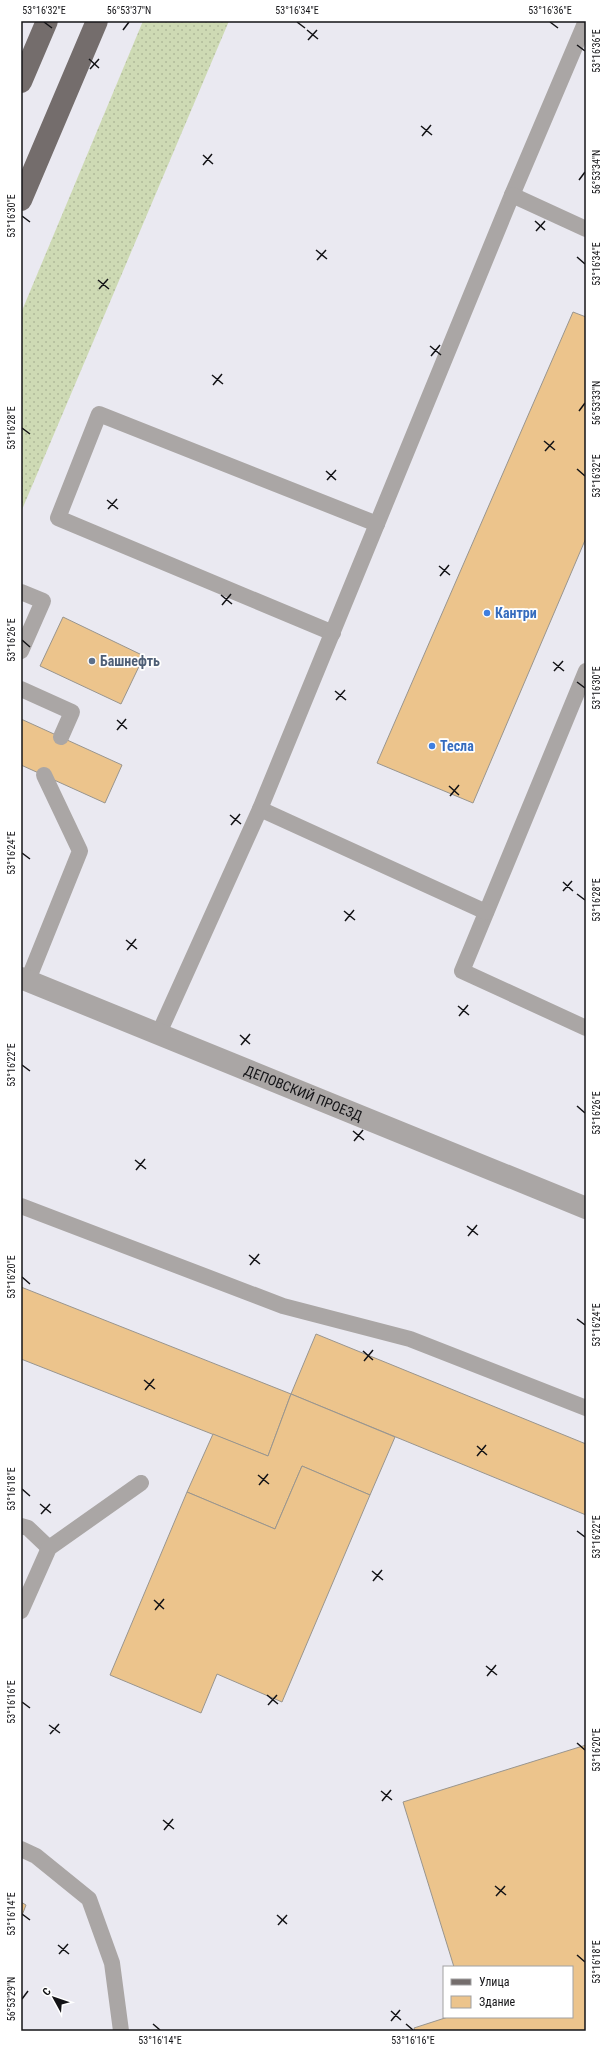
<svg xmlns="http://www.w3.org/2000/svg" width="607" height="2052" font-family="'Roboto Condensed',sans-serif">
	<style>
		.grass { fill: url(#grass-dots) }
		.building { fill: #ecc48c; stroke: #99958e }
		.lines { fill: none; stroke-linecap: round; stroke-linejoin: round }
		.lane { stroke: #aaa6a5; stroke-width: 16 }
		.street { stroke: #aaa6a5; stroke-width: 22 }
		.primary { stroke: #746d6c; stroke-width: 22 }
		.ticks { fill: none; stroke: #131316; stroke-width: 1.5 }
		.shop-dot { fill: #3f7fe0; stroke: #fff; stroke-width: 1.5 }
		.service-dot { fill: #5c6f8a; stroke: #fff; stroke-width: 1.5 }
		.labels { text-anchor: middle; stroke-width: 3.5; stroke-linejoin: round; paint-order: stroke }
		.shop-label { font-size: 14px; font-weight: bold; fill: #366cbe; stroke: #fff; text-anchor: start }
		.service-label { font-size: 14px; font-weight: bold; fill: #4e5e75; stroke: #fff; text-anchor: start }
		.street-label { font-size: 14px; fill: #131316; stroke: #fff }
		.neatline { fill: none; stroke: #131316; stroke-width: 1.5 }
		.ticks-label { font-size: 10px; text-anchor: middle; fill: #131316 }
	</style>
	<defs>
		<pattern id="grass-dots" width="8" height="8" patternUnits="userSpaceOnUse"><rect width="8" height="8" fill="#cedab4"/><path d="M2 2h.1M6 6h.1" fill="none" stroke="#b0ba9a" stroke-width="1.8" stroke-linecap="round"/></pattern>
	</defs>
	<rect width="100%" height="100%" fill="#eae9f1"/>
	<polygon class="grass" points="143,21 229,21 21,512 21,313"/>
	<g class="building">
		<polygon points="573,312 586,317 586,538 473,803 377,763"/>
		<polygon points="63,617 144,656 121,704 40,666"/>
		<polygon points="21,719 122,765 105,803 21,765"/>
		<polygon points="21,1287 291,1394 268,1456 21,1359"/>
		<polygon points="316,1334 586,1444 586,1515 291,1394"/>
		<polygon points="291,1394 395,1437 370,1495 302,1466 275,1529 187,1492 213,1434 268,1456"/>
		<polygon points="302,1466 370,1495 282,1702 217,1674 201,1713 110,1675 187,1492 275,1529"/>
		<polygon points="586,1745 586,2031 415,2031 414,2028 448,2017 572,2017 572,1967 454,1967 403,1802"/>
		<polygon points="21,1902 26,1905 21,1918"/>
	</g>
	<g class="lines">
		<g class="lane">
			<polyline points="512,195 586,21"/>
			<polyline points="21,592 43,601 21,651"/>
			<polyline points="333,633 58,518 99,414 377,524"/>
			<polyline points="586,671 462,971 586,1028"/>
			<polyline points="21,689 72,712 61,737"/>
			<polyline points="260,809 486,912"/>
			<polyline points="28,980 80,851 44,775"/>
			<polyline points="159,1033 260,809 512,195 586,229"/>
			<polyline points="21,1206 283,1306 410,1339 586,1408"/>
			<polyline points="21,1526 28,1528 49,1548"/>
			<polyline points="21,1611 49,1548 141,1483"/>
			<polyline points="21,1849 36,1856 89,1899 112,1963 121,2031"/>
		</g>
		<path class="street" id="s1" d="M21,978L586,1208"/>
		<g class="primary">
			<polyline points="21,82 47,21"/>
			<polyline points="21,200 97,21"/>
		</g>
	</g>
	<path class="ticks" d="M44,22L52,28M297,22L305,28M550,22L558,28M123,30L129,22M307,30L318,39M308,40L317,30M577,45L585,51M89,59L99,68M90,69L99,59M421,126L432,135M422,136L431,125M203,155L213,164M203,165L212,154M579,180L585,172M22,216L30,222M535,221L545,230M536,231L545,221M316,250L327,259M577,257L585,264M317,260L326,250M98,280L109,289M99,289L108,279M430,346L441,355M431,356L440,345M212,375L223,384M213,385L222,374M579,411L585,403M22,428L30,434M544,441L555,450M545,451L554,441M577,469L585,476M326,471L336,480M327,480L336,470M107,500L118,509M108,509L117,499M439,566L450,575M440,576L449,565M221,595L232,604M222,605L231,594M22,640L30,647M553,662L564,671M554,671L563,661M577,682L585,688M335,691L346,700M336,700L345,690M117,720L127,729M117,730L126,719M449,786L459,795M450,796L459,785M230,815L241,824M231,825L240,814M22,853L30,859M563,882L573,891M563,891L572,881M577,894L585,900M344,911L355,920M345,921L354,910M126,940L137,949M127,950L136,939M458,1006L469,1015M459,1016L468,1005M240,1035L250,1044M241,1045L250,1034M22,1065L30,1071M577,1106L585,1113M353,1131L364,1140M354,1141L363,1130M135,1160L146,1169M136,1170L145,1159M467,1226L478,1235M468,1236L477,1225M249,1255L260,1264M250,1265L259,1254M22,1277L30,1284M577,1319L585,1325M363,1351L373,1360M364,1361L373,1350M144,1380L155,1389M145,1390L154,1379M477,1446L487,1455M477,1456L486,1445M258,1475L269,1484M259,1485L268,1474M22,1489L30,1496M40,1504L51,1513M41,1514L50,1504M577,1531L585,1537M372,1571L383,1580M373,1581L382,1570M154,1600L164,1609M155,1610L164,1599M486,1666L497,1675M487,1676L496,1665M267,1695L278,1704M22,1702L30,1708M268,1705L277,1695M49,1725L60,1733M50,1734L59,1724M577,1743L585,1750M381,1791L392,1800M382,1801L391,1790M163,1820L174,1829M164,1830L173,1819M495,1886L506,1895M496,1896L505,1886M22,1914L30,1920M277,1915L287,1924M278,1925L287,1915M58,1945L69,1954M59,1954L68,1944M577,1955L585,1962M22,1999L28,1991M391,2011L401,2020M391,2021L400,2010M153,2024L160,2030M406,2024L413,2030"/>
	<g class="shop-dot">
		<circle cx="487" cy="613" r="4"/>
		<circle cx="432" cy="746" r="4"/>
	</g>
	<circle class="service-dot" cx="92" cy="661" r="4"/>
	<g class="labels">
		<g class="shop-label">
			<text x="495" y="618">Кантри</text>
			<text x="440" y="751">Тесла</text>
		</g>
		<g class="service-label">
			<text x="100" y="666">Башнефть</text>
		</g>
		<g class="street-label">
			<text dy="5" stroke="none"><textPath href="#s1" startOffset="305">ДЕПОВСКИЙ ПРОЕЗД</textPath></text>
		</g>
	</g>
	<rect width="607" height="2052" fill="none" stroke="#ffffff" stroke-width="44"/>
	<rect x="443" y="1966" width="130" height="52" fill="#ffffff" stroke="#a1a1a2"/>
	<rect x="451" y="1979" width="20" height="6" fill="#746d6c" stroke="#a1a1a2"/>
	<text x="479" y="1986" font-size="12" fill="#131316">Улица</text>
	<rect x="451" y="1996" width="20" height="12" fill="#ecc48c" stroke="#a1a1a2"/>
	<text x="479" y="2006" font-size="12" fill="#131316">Здание</text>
	<g transform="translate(54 1998) rotate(310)" stroke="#ffffff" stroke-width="3" paint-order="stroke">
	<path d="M0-3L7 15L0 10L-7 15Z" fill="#131316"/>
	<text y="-6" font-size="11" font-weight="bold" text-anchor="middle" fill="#131316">С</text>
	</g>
	<rect x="22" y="22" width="563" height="2008" class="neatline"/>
	<g class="ticks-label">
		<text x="44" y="14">53°16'32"E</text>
		<text x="129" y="14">56°53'37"N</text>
		<text x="297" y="14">53°16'34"E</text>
		<text x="550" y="14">53°16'36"E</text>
		<text transform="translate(596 51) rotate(-90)" y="4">53°16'36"E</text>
		<text transform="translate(596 172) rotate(-90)" y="4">56°53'34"N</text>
		<text transform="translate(11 216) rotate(-90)" y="4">53°16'30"E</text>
		<text transform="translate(596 264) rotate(-90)" y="4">53°16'34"E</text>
		<text transform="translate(596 403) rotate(-90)" y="4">56°53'33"N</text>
		<text transform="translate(11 428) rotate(-90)" y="4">53°16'28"E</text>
		<text transform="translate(596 476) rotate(-90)" y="4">53°16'32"E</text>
		<text transform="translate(11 640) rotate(-90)" y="4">53°16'26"E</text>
		<text transform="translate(596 688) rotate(-90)" y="4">53°16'30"E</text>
		<text transform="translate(11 853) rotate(-90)" y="4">53°16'24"E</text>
		<text transform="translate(596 900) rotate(-90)" y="4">53°16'28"E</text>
		<text transform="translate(11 1065) rotate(-90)" y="4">53°16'22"E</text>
		<text transform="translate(596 1113) rotate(-90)" y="4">53°16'26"E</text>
		<text transform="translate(11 1277) rotate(-90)" y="4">53°16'20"E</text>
		<text transform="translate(596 1325) rotate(-90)" y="4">53°16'24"E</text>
		<text transform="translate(11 1489) rotate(-90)" y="4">53°16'18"E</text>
		<text transform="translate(596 1537) rotate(-90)" y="4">53°16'22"E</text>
		<text transform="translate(11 1702) rotate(-90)" y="4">53°16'16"E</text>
		<text transform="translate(596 1750) rotate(-90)" y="4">53°16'20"E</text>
		<text transform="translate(11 1914) rotate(-90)" y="4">53°16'14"E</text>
		<text transform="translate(596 1962) rotate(-90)" y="4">53°16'18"E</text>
		<text transform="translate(11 1999) rotate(-90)" y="4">56°53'29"N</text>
		<text x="160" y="2044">53°16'14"E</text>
		<text x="413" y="2044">53°16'16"E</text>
	</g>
</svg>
